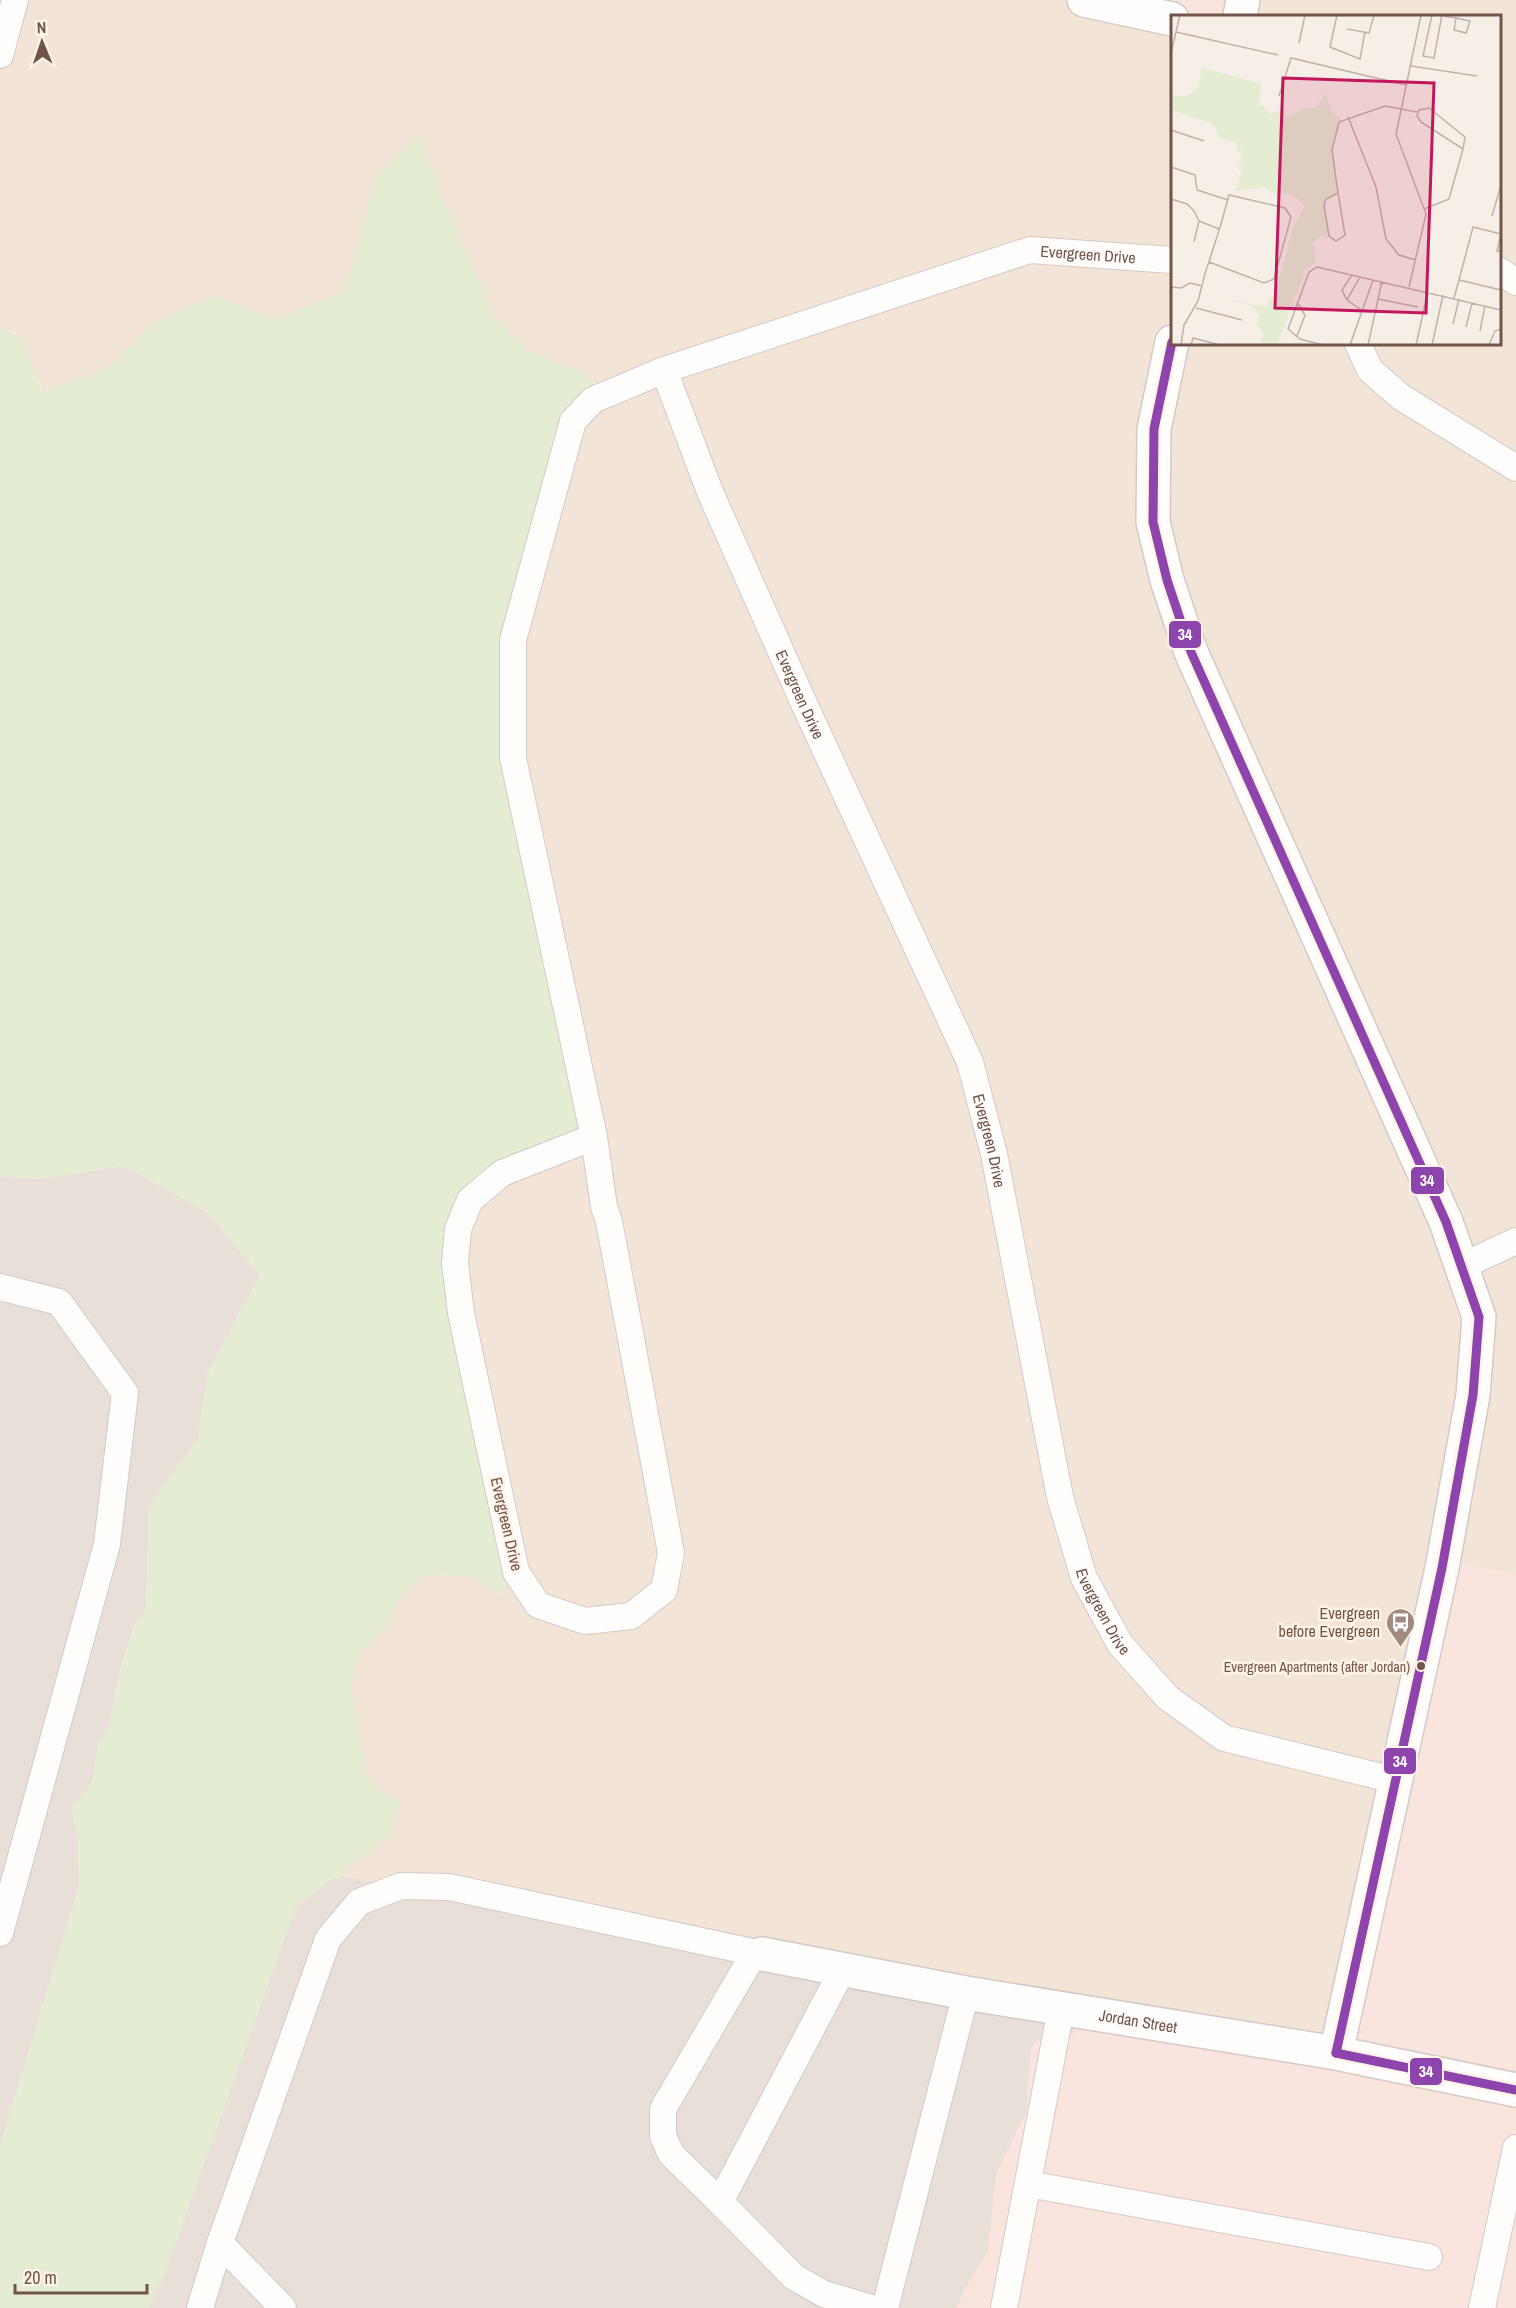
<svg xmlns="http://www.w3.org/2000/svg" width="1516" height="2308" font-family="'Archivo Narrow',sans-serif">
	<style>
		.residential { fill: #f2e4d7 }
		.commercial { fill: #f9e5dd }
		.industrial { fill: #e8dfd9 }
		.green { fill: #e4ecd2 }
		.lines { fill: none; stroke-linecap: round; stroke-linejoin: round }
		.lane-casing { stroke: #d4cac5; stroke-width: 28 }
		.street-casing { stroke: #d4cac5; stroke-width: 36 }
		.lane { stroke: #fefdfb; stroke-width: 26 }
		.street { stroke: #fefdfb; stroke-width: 33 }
		.bus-1-casing { stroke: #fff4e7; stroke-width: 14 }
		.bus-1 { stroke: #8e44ad; stroke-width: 9 }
		.bus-dot { fill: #735448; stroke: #fff4e7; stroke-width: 2 }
		.labels { text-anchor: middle; stroke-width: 5; stroke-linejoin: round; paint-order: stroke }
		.bus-label { font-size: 14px; fill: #735448; stroke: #fff4e7; text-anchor: end }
		.street-label { font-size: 16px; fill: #735448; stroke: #fff4e7 }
		.poi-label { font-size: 16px; fill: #735448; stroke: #fff4e7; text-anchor: end }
		.inset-road { fill: none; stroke: #c2b1a7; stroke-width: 1.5 }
		.view { fill: #c2185b; fill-opacity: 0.15; stroke: #c2185b; stroke-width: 3 }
		.inset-edge { fill: none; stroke: #735448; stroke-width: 3 }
		.line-badge { stroke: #fff4e7; stroke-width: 2 }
		.badge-label { font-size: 16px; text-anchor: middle; font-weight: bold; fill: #fff }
	</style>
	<rect width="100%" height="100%" fill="#f6efe7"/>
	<polygon class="residential" points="0,0 1068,0 1172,22 1172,344 1500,344 1500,16 1242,16 1246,0 1516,0 1516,1574 1440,1560 1336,2046 758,1950 343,1876 347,1865 369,1853 400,1802 382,1791 367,1777 351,1686 359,1654 386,1626 398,1600 421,1576 469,1575 501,1595 460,1311 513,763 511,636 586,373 527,350 497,321 439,190 437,170 434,175 375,177 345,291 276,319 213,296 154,322 107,368 44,392 15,332 0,329"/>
	<g class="commercial">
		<polygon points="1068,0 1246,0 1242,16 1172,16 1172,22"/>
		<polygon points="1440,1560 1516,1574 1516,2308 957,2308 964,2291 988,2251 996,2174 1026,2113 1031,2046 1038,2040 1074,2033 1080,2010 1336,2045"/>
	</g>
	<g class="industrial">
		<polygon points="125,1166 207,1212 260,1275 208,1372 198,1439 149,1506 146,1609 133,1629 120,1672 108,1730 98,1745 92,1782 72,1809 78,1840 79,1887 0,2146 0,1176 37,1179"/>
		<polygon points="343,1876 1080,2010 1074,2033 1038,2040 1031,2046 1026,2113 996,2174 988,2251 964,2291 957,2308 149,2308 165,2272 296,1906 330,1880"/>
	</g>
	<path class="green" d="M419,134L434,174L437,169L439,190L497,321L527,350L586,373L597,388L530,560L513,763L588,1134L497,1173L454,1239L513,1570L502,1595L469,1575L421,1576L398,1600L386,1626L359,1654L351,1686L367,1777L382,1791L400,1802L391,1834L369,1853L347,1865L343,1876L330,1880L296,1906L165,2272L149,2308H0V2146L79,1887L78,1840L72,1809L92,1782L98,1745L108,1730L121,1672L133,1629L146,1609L149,1506L198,1439L208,1372L260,1275L207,1212L125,1166L37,1179L0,1176V329C39,337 24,368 45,392L107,368L154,322L213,296L276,319L345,291L375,177Z"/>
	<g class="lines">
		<defs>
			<g id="lane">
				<polyline points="0,55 15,0"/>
				<polyline points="1500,271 1516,282"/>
				<polyline points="1358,344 1370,370 1401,397 1516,468"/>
				<path id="s1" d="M664,370L710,492L806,708L970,1062L994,1154L1060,1497L1084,1578L1120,1644L1168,1698L1224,1738L1394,1780"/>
				<path id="s2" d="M594,1137L513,758V640L573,421L593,400L664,370L1030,250L1172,260"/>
				<polygon points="594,1137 604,1207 609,1221 671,1553 664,1590 631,1616 585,1621 538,1605 516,1572 461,1313 455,1263 458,1229 470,1200 502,1173"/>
				<polyline points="1460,1267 1516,1241"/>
				<polyline points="0,1287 59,1302 125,1393 107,1544 0,1933"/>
				<polyline points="843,1969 720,2202 794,2277 824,2294 871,2308"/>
				<polyline points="1028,2184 1429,2257"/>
				<polyline points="720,2202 671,2154 663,2136 663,2109 755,1952"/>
				<polyline points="220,2243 283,2308"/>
				<polyline points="200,2308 220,2243 328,1939 359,1902 401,1886 449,1887 762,1954"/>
				<polyline points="885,2308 966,1993"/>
				<polyline points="1004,2308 1061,2009"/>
				<polyline points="1482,2308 1516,2148"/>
			</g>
			<g id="street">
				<polyline points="1084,0 1172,19"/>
				<polyline points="1240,16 1243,0"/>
				<polyline points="1172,342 1154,429 1153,522 1167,580 1191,652 1446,1222 1479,1317 1473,1395 1442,1568 1336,2053"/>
				<path id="s3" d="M762,1954L966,1993L1336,2053L1516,2090"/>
			</g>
		</defs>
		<use href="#lane" class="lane-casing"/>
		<use href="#street" class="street-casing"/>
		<use href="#lane" class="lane"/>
		<use href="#street" class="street"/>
		<defs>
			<g id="bus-1">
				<polyline points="1172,342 1154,429 1153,522 1167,580 1191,652 1446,1222 1479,1317 1473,1395 1442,1568 1336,2053"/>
				<polyline points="1336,2053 1516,2090"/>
			</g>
		</defs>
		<use href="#bus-1" class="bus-1-casing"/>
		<use href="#bus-1" class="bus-1"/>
	</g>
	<defs>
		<symbol id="bus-pin" viewBox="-11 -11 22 30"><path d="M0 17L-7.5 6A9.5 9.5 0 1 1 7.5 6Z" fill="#a18a80" stroke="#fff4e7"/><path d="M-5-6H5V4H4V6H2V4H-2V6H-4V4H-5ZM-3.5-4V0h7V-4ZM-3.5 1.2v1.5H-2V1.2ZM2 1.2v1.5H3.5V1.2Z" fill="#fff"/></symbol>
	</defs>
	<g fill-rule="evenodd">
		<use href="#bus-pin" x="1384" y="1606" width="33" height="45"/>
	</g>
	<circle class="bus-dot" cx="1421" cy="1666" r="5"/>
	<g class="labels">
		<g class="bus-label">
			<text x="1410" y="1672">Evergreen Apartments (after Jordan)</text>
		</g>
		<g class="street-label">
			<text dy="6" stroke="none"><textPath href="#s2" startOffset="1282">Evergreen Drive</textPath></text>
			<text dy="6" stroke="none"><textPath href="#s1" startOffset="352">Evergreen Drive</textPath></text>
			<text dy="6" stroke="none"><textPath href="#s1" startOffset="838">Evergreen Drive</textPath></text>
			<text transform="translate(507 1524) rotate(77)" y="6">Evergreen Drive</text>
			<text dy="6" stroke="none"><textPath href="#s1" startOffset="1324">Evergreen Drive</textPath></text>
			<text dy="6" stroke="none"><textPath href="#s3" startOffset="382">Jordan Street</textPath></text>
		</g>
		<g class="poi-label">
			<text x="1380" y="1619">Evergreen<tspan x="1380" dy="18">before Evergreen</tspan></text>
		</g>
	</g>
	<g transform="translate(1171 15)">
		<rect width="330" height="330" fill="#f6efe7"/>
		<path d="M31,53L91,69L88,86L99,99L111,94L116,102L133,93H145L154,78L161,97L170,104L161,128L167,178L154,185L157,223L149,221L142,229L145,247L135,254L106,330H88L93,319L85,308L89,300L81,291L54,284L96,292L97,284L103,282L122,213L134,191L121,179H104L93,172L64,176L71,157L67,153L71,145L69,141L73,135L67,137L65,128L49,123L42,109L0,95V80L14,82L26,75Z" fill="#e4ecd2"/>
		<path class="inset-road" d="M166,0L159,32L189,44L194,17M261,0L252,41L263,43L271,0M273,1L285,3L299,6L295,18L283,15L285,3M176,14L198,18L203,0M5,17L107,40M128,28L134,0M0,38L9,0M240,51L306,61M108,81L120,43L235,70M177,102L205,172L215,224L228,240L245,245M0,115L33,126M0,152L24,160L26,175L57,185M167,178L161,135L168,107L214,91L246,97M167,178L174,220L165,226L158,221L153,190L155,184ZM0,184L16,189L23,196L28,206L23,227M253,194L278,184L292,134L294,122L258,93L248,95L246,101L250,107L292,134M321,201L330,170M28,206L48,214M330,219L326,236L330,237M189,262L176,285L192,296M288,265L302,212L330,219M0,272L10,273L19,268L31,271M238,272L255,199L225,119L250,0M283,283L288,265L330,275M207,284L247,292M176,285L171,275L181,260M25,293L71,305M282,309L288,284M295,312L301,288M309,316L314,291M126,321L134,300L126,287M10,330L13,310L27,286L35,255L38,247L42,234L50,209L58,180L114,193L120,202L103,264L93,268L38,247M20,330L22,323L49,330M152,330L129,324L117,314L138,257L146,252L330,295M179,330L202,265M197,330L211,266M245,330L257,276M261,330L272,280M318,330L324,316L330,314"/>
		<path class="view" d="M112,63L263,68L255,298L104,293Z"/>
		<rect width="330" height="330" class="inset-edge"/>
	</g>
	<g class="line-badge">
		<rect x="1168" y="620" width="34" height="29" rx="6" fill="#8e44ad"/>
		<rect x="1410" y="1166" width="35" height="29" rx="6" fill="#8e44ad"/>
		<rect x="1383" y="1747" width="34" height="28" rx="6" fill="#8e44ad"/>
		<rect x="1409" y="2057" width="34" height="29" rx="6" fill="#8e44ad"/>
	</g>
	<g class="badge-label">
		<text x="1185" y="640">34</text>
		<text x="1427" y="1186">34</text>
		<text x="1400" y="1767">34</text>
		<text x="1426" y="2077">34</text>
	</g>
	<g transform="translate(42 42) rotate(358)" stroke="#fff4e7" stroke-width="4.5" paint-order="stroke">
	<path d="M0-4.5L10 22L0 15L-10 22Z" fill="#735448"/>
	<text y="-9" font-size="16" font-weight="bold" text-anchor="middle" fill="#735448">N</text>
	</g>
	<path d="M15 2284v9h132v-9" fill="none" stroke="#735448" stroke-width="3"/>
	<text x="24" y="2284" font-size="18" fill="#735448" stroke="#fff4e7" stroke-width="4.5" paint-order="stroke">20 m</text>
</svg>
